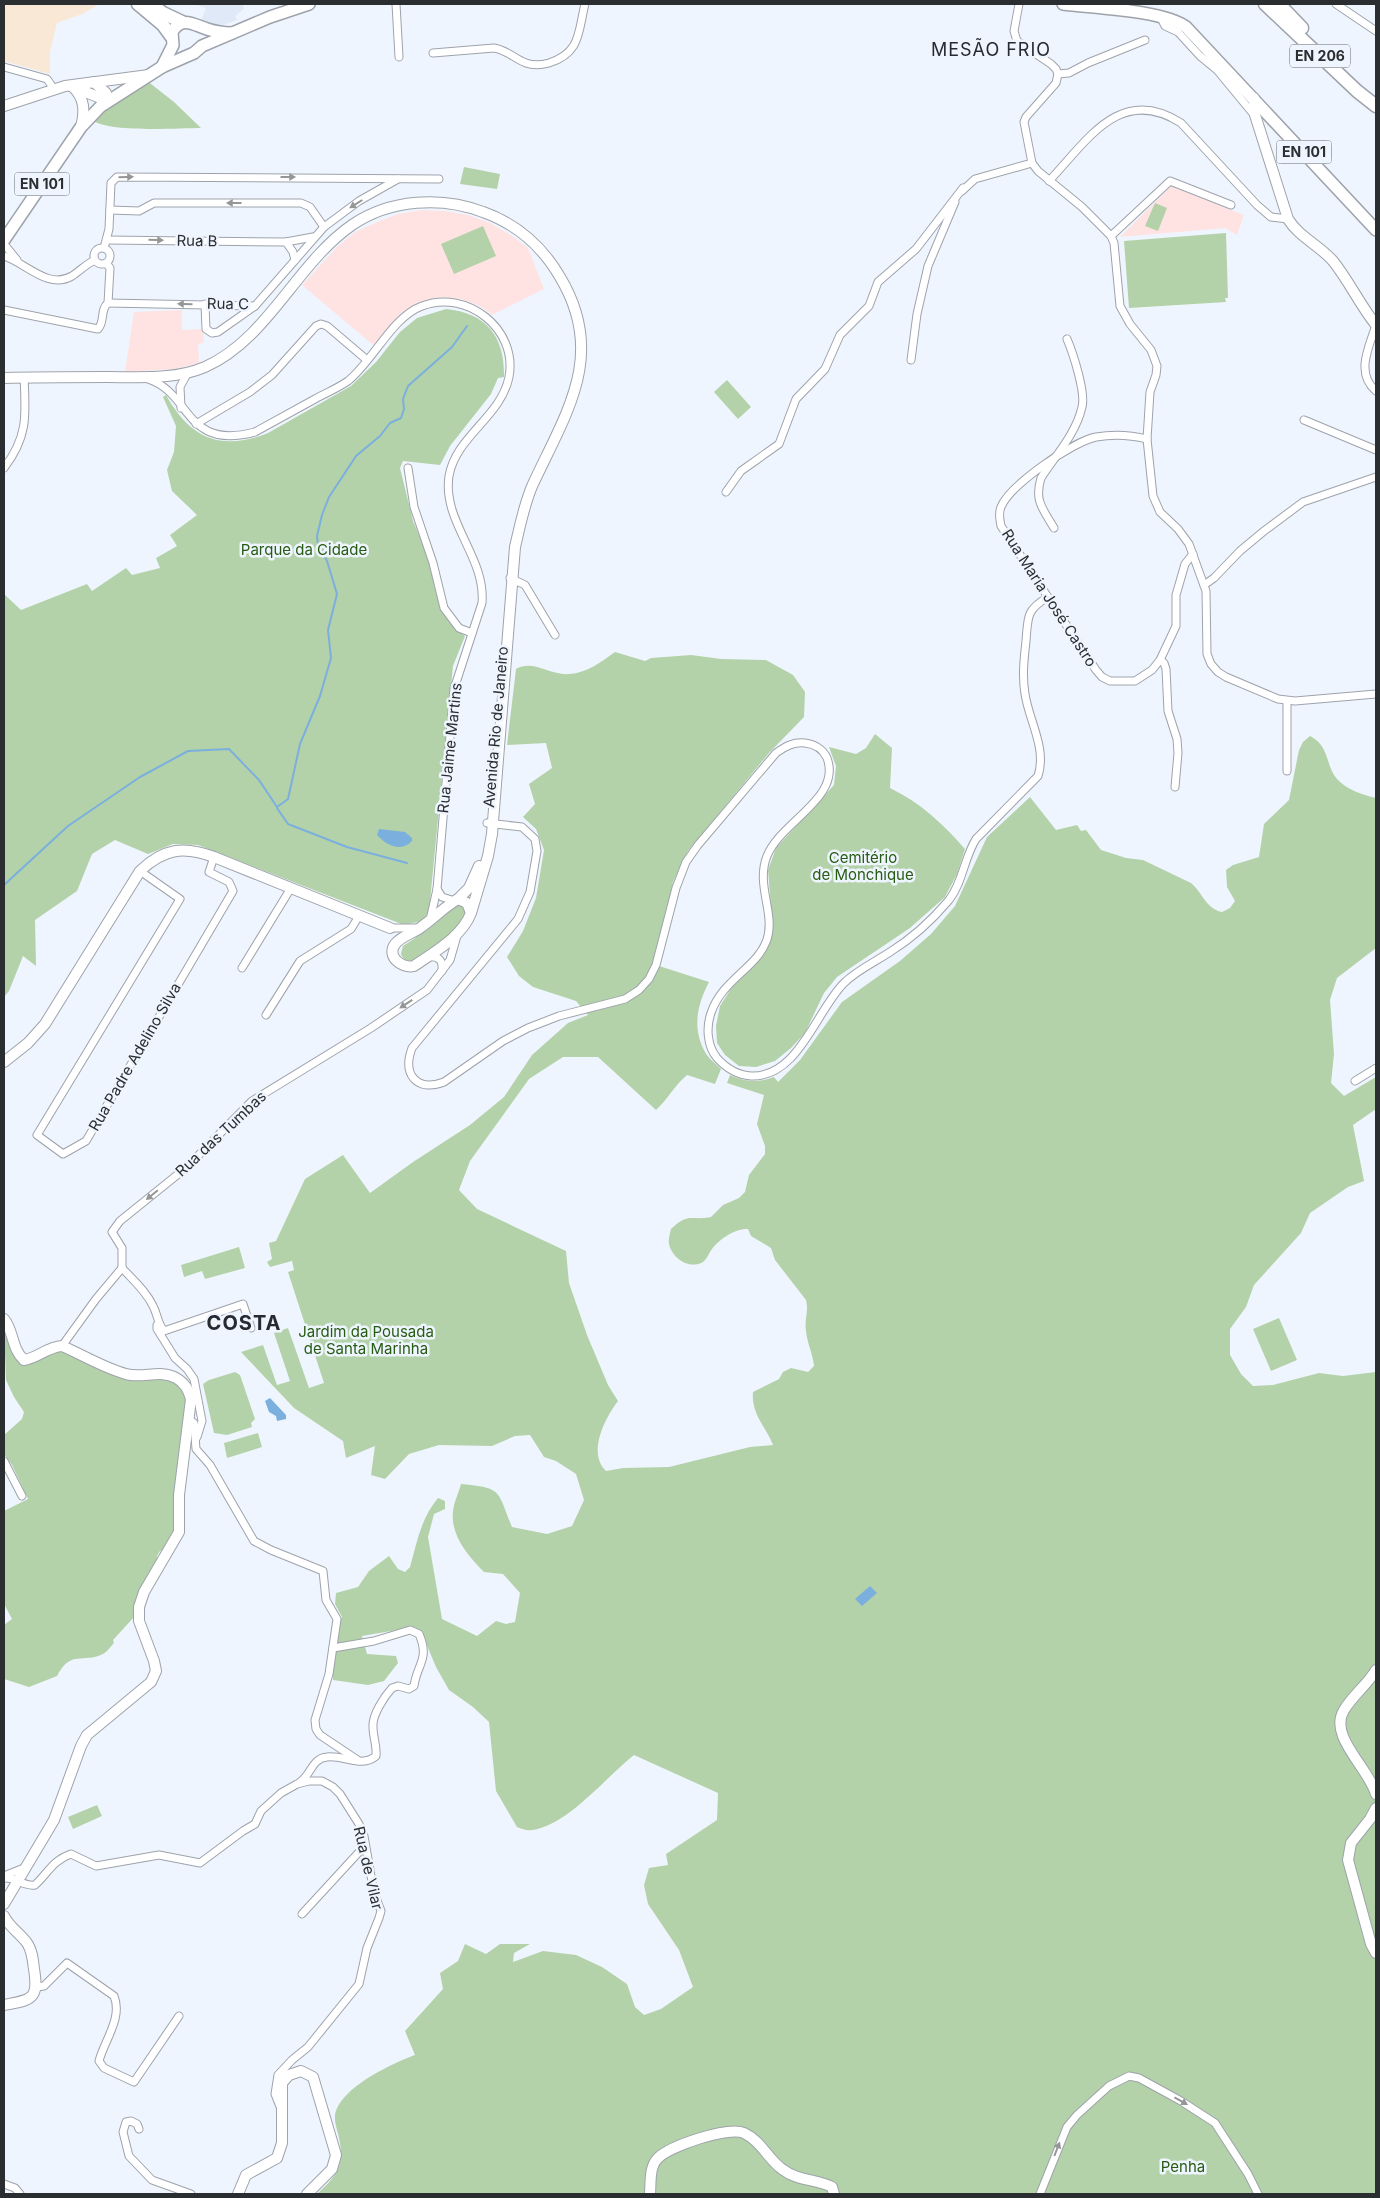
<svg xmlns="http://www.w3.org/2000/svg" width="1380" height="2198" font-family="Inter,sans-serif">
	<style>
		.commercial { fill: #f9e8d6 }
		.built { fill: #dfe9f8 }
		.education { fill: #ffe3e3 }
		.green { fill: #b3d2a9 }
		.water { fill: #7bafdd }
		.lines { fill: none; stroke-linecap: round; stroke-linejoin: round }
		.stream { stroke: #7bafdd; stroke-width: 2 }
		.street-casing { stroke: #9ea3ab; stroke-width: 9 }
		.secondary-casing { stroke: #9ea3ab; stroke-width: 12 }
		.primary-casing { stroke: #9ea3ab; stroke-width: 14 }
		.highway-casing { stroke: #9ea3ab; stroke-width: 15 }
		.street { stroke: #fff; stroke-width: 7 }
		.secondary { stroke: #fff; stroke-width: 10 }
		.primary { stroke: #fff; stroke-width: 11 }
		.highway { stroke: #fff; stroke-width: 12 }
		.oneway { fill: #959698 }
		.labels { text-anchor: middle; stroke-width: 5; stroke-linejoin: round; paint-order: stroke }
		.shield { fill: #eff5fe; stroke: #666a6e; stroke-width: 1 }
		.shield-label { font-size: 14px; font-weight: bold; fill: #2b2e31 }
		.street-label { font-size: 15px; fill: #2b2e31; stroke: #eff5fe }
		.park-label { font-size: 15px; fill: #275b12; stroke: #eff5fe }
		.quarter-label { font-size: 18px; letter-spacing: 1px; fill: #272b31; stroke: #eff5fe }
		.district-label { font-size: 20px; font-weight: bold; letter-spacing: 1px; fill: #272b31; stroke: #eff5fe }
	</style>
	<rect width="100%" height="100%" fill="#eff5fe"/>
	<polygon class="commercial" points="4,4 100,4 82,14 57,23 50,52 50,74 4,61"/>
	<polygon class="built" points="194,4 246,4 243,5 244,9 235,16 237,20 220,26 201,21 206,8"/>
	<g class="education">
		<polygon points="1171,186 1244,215 1237,235 1225,228 1120,237"/>
		<polygon points="422,210 445,211 468,215 490,223 511,235 528,248 544,289 492,315 480,306 461,299 440,297 419,302 401,313 373,345 302,285 337,247 355,232 377,222 398,214"/>
		<polygon points="182,310 182,330 203,329 204,342 198,345 199,363 175,369 125,372 134,312"/>
	</g>
	<g class="green">
		<path d="M146,80L174,102L201,128C177,128 109,133 92,120Z"/>
		<polygon points="464,167 500,174 497,189 460,184"/>
		<polygon points="1155,203 1167,208 1158,231 1145,226"/>
		<polygon points="483,226 496,256 454,274 441,244"/>
		<polygon points="1226,233 1228,298 1225,298 1226,302 1129,308 1124,241"/>
		<path d="M446,309C487,313 505,337 504,377L498,378L491,394L450,446L440,465L403,461L400,468L413,521L431,564L439,604L453,626L465,636L453,666L429,911L422,921L404,925L198,845L173,844L148,854L115,840L92,854L77,891L35,920L36,966L23,956L9,991L4,997V594L21,610L87,584L92,591L126,568L132,575L160,568L156,558L177,546L170,535L197,515L172,491L167,470L174,452L176,426L163,397L166,395C190,438 220,452 268,433L351,386L376,362L400,332L417,318Z"/>
		<polygon points="727,380 751,407 738,419 714,392"/>
		<path d="M615,652L645,661L651,658L691,655L721,659L766,660L793,675L805,692L804,717L769,753L688,851L673,882L656,965L709,982C697,1005 692,1028 705,1052C708,1058 716,1064 721,1069L715,1084L687,1075C674,1086 668,1099 656,1110L598,1057H563L529,1079L470,1161L459,1190L477,1209L566,1251L569,1283L587,1335L608,1385L618,1401C605,1418 587,1453 606,1471L623,1468L669,1467L750,1447L773,1445C766,1427 751,1414 753,1392L779,1379L783,1372L791,1368L808,1372L814,1366C813,1354 807,1343 806,1331C804,1320 809,1311 806,1300L775,1260L771,1248L751,1236L748,1229C736,1228 719,1239 712,1249C709,1253 707,1259 703,1262C689,1270 672,1258 669,1244C668,1239 670,1234 671,1229C689,1212 691,1221 711,1217L723,1205L739,1198L745,1192L749,1175L765,1154V1146L757,1124L764,1095L727,1083L730,1075C745,1082 758,1083 774,1077L778,1082L800,1060L842,1002L900,961L931,934L955,906L987,837L1030,797L1056,830L1077,825L1081,831L1086,830L1101,850L1126,858L1143,860L1191,883C1203,893 1205,908 1222,912L1230,908L1235,901L1227,887L1226,870L1233,865L1259,857L1264,824L1289,800L1299,750L1303,742L1310,736C1330,746 1325,765 1337,779C1347,790 1363,795 1376,798V948L1337,978L1330,1000L1334,1054L1331,1083L1344,1096L1376,1077V1109L1353,1125L1364,1181L1348,1187L1310,1213L1301,1233L1254,1285L1246,1307L1230,1329V1355L1241,1374L1253,1386L1273,1385L1319,1373L1343,1376L1376,1372V2194H317C337,2175 345,2166 339,2138C338,2132 335,2125 335,2119C334,2090 393,2063 415,2055L405,2031L443,1989L440,1973L458,1961L465,1944L486,1954L500,1944H530L514,1953L513,1962L543,1951L576,1955L602,1967L627,1984L635,2007L644,2015L661,2009L693,1987L679,1950L648,1904L644,1885L649,1868L668,1865L666,1854L717,1820L718,1793L634,1755C606,1777 567,1826 532,1830C527,1831 522,1829 517,1827L496,1791L489,1722L473,1707L449,1690L436,1667L421,1631L414,1627L362,1636L367,1654L396,1656L398,1663L384,1681L368,1685L333,1680V1637L342,1617L335,1604L336,1593L358,1587L369,1571L389,1556L398,1569L405,1572L410,1567C417,1542 421,1518 438,1498L445,1501V1509L434,1514L428,1537L442,1619L477,1636L496,1621L506,1624L515,1622L520,1593L503,1574L484,1572C468,1556 450,1535 453,1511C454,1502 459,1492 461,1484C503,1488 497,1490 512,1527L547,1534L572,1526L584,1500L576,1474L556,1461L544,1457L530,1435L515,1436L492,1446L439,1445L409,1454L385,1479L371,1475L375,1446L346,1458L343,1441L294,1408L241,1352L263,1345L277,1385L290,1381L274,1333L288,1328L309,1388L324,1383L288,1272L294,1270L292,1261L270,1267L267,1262L272,1259L269,1243L276,1241L305,1179L343,1155L370,1193L413,1162L470,1125L504,1097L532,1055L568,1023L588,1015L576,1001L533,987L519,976L507,957L523,931L536,898L544,850L536,829L523,817L535,804L529,784L552,768L546,743L507,745L516,669C533,659 551,676 569,674C587,673 601,662 615,652Z"/>
		<path d="M875,734L892,748L890,788C921,803 943,824 965,849L957,874L945,897L910,928L837,977L824,993L805,1033L791,1048L775,1061L756,1067L739,1066L725,1055L717,1043L716,1026L720,1006L734,984L765,953L773,931L768,870L776,848L834,785L836,766L829,747L856,754L866,748Z"/>
		<path d="M458,905L463,906L468,913L451,934L416,960C409,962 404,962 401,954L403,946L426,931L453,906Z"/>
		<polygon points="239,1247 245,1268 205,1279 202,1271 184,1277 181,1265"/>
		<polygon points="1279,1318 1297,1360 1271,1371 1253,1329"/>
		<path d="M4,1326C10,1342 9,1355 25,1364L47,1353L60,1350L87,1361L179,1382L188,1395L176,1527L165,1550L160,1551L157,1556L158,1561L135,1616L113,1640L114,1643C111,1646 107,1652 103,1654C83,1664 71,1649 57,1676L29,1687L4,1679V1625L12,1619L4,1604V1511L28,1499L12,1465L4,1454V1435L22,1419L24,1412L14,1397L6,1380Z"/>
		<polygon points="235,1372 240,1375 255,1419 251,1423 252,1427 227,1435 214,1433 203,1384 209,1380"/>
		<polygon points="258,1433 262,1447 227,1458 224,1443"/>
		<polygon points="97,1805 102,1816 73,1829 68,1817"/>
	</g>
	<g class="water">
		<path d="M379,829L405,832L412,838V841C401,853 386,845 377,835Z"/>
		<polygon points="270,1398 286,1415 286,1419 277,1421 276,1416 269,1412 265,1401"/>
		<polygon points="870,1586 877,1593 862,1606 855,1599"/>
	</g>
	<g class="lines">
		<g class="stream">
			<polyline points="277,808 288,824 347,847 407,863"/>
			<polyline points="4,885 68,826 140,777 188,751 229,749 259,780 277,807 288,799 300,744 320,696 331,658 328,630 337,594 327,561 318,545 317,536 322,515 329,497 356,456 380,436 390,423 401,418 404,409 403,399 408,386 452,347 467,326"/>
		</g>
		<defs>
			<g id="street">
				<polyline points="396,4 399,57"/>
				<polyline points="1019,4 1014,31 1017,41 1051,64 1056,69 1058,74 1056,83 1026,117 1024,122 1032,163 1038,171 1082,207 1111,236 1114,243 1120,306 1130,324 1151,350 1157,366 1156,375 1150,392 1147,439 1153,496 1160,512 1178,529 1189,544 1206,591 1207,654 1211,664 1218,672 1226,677 1278,699 1295,701 1376,694"/>
				<polyline points="1336,4 1376,31"/>
				<polyline points="1160,16 1165,26 1178,32 1200,56 1217,70 1255,116"/>
				<path d="M433,53L494,48C507,50 515,59 526,63C534,66 542,65 549,63C581,53 578,32 585,4"/>
				<polyline points="4,67 47,79 54,89"/>
				<polyline points="1058,74 1069,73 1088,63 1145,40"/>
				<path d="M1049,181C1087,141 1120,84 1181,123L1257,205L1271,217L1288,219"/>
				<polyline points="962,191 975,179 1032,163"/>
				<polyline points="110,210 139,211 154,203 301,203 310,207 324,227"/>
				<polyline points="1111,236 1170,181 1231,205"/>
				<polyline points="107,240 286,242 313,237"/>
				<polyline points="286,242 293,252 295,260"/>
				<polyline points="4,244 17,260"/>
				<polyline points="104,248 109,229 111,183 117,177 439,179"/>
				<circle cx="102" cy="256" r="8"/>
				<path d="M4,256C26,263 48,290 72,276C80,271 86,264 95,260"/>
				<polyline points="106,263 110,268 108,303"/>
				<polyline points="108,303 255,306 324,227 359,201 398,179"/>
				<polyline points="205,304 206,329 212,333 218,332 255,306"/>
				<path d="M4,310L98,329C105,322 100,309 108,303"/>
				<path d="M1376,325C1369,347 1355,373 1376,391"/>
				<polyline points="911,360 917,314 928,266 955,202"/>
				<path d="M148,379C192,393 184,451 255,432C275,421 295,410 315,399C326,393 338,388 348,381C373,361 392,317 422,306C467,289 518,329 509,377C501,417 456,436 449,476C442,522 486,557 482,603L454,689L437,889L430,920"/>
				<polyline points="181,408 180,387 188,372"/>
				<polyline points="1304,420 1376,450"/>
				<polyline points="196,424 250,392 272,375 316,326 321,324 327,326 367,360"/>
				<path d="M1147,439C1131,435 1113,434 1096,437C1072,442 1010,485 1001,507C998,514 1000,520 1001,526L1096,670L1102,677L1110,681H1135L1152,670L1160,660L1176,626V595L1185,564L1193,554"/>
				<path d="M4,468C28,437 26,415 24,377"/>
				<polyline points="408,468 414,507 433,563 444,608 459,628 472,633"/>
				<polyline points="726,492 741,471 779,444 796,399 825,369 840,335 869,306 878,282 916,249 963,188"/>
				<path d="M1054,528C1043,509 1034,501 1041,478C1055,456 1076,434 1082,407C1086,393 1073,353 1067,339"/>
				<polyline points="510,578 525,585 555,635"/>
				<polyline points="1204,585 1214,578 1240,551 1264,531 1303,502 1376,477"/>
				<polyline points="1160,660 1164,663 1166,669 1168,711 1177,739 1178,753 1175,787"/>
				<polyline points="1287,771 1287,701"/>
				<path d="M487,823L522,827L535,839L537,851L530,892L518,919L412,1048C402,1075 417,1092 444,1082L503,1041L528,1028L559,1016L625,999L639,990L649,979L656,965L676,888L686,862L698,845L776,753C786,746 793,742 805,743C814,744 823,749 827,758C842,798 781,821 767,856C755,886 777,915 766,942C756,968 722,980 711,1013C706,1027 707,1046 717,1058C726,1068 737,1075 751,1076C798,1078 816,1011 844,983C857,970 875,962 890,952C911,939 933,919 949,900C963,882 964,858 976,839L1038,776C1047,748 1029,721 1025,694C1022,676 1024,659 1026,641C1028,617 1026,610 1048,597"/>
				<polyline points="140,871 180,899 37,1135 63,1154 86,1141 233,891 229,882 209,872 214,857"/>
				<polyline points="437,889 442,897 455,901"/>
				<polyline points="390,928 417,928"/>
				<path d="M428,957C439,956 443,960 442,971"/>
				<polyline points="242,968 291,888"/>
				<polyline points="266,1015 300,961 351,929 359,916"/>
				<polyline points="1355,1081 1376,1068"/>
				<polyline points="122,1268 122,1248 112,1232 120,1221 187,1167 252,1101 371,1028 427,990 450,960 457,936"/>
				<path d="M122,1268C133,1280 146,1291 153,1306C158,1315 157,1323 164,1331L243,1304L251,1328"/>
				<polyline points="157,1325 157,1329 175,1358 187,1369 194,1379 202,1421 197,1437"/>
				<polyline points="62,1346 96,1299 122,1268"/>
				<polyline points="190,1420 194,1423 196,1449 210,1465 254,1541 271,1550 323,1571 326,1600 337,1619 329,1674 315,1720 316,1729 320,1735 359,1761"/>
				<polyline points="4,1461 22,1496"/>
				<path d="M300,1782C311,1775 312,1758 327,1757C344,1755 362,1768 376,1756C377,1746 373,1737 373,1727C372,1715 384,1697 392,1688L398,1686L409,1689L414,1686C417,1664 430,1659 419,1634L410,1630L374,1641L333,1648"/>
				<polyline points="4,1876 24,1868"/>
				<path d="M4,1878C16,1877 24,1887 35,1885C48,1873 53,1860 71,1854L96,1866L159,1855L200,1863L243,1831L255,1824L261,1811L281,1793L297,1784L309,1781H322L333,1787L340,1794L359,1824L364,1836L374,1893L381,1911L379,1918L367,1948L359,1984L308,2047L292,2060L278,2075L275,2094L281,2109"/>
				<polyline points="302,1914 360,1851 366,1850"/>
				<path d="M37,1987L44,1986L67,1963L114,1996C123,2018 104,2041 99,2061L104,2068L134,2082L179,2016"/>
				<polyline points="139,2129 137,2124 131,2121 126,2122 123,2132 129,2156 152,2180 191,2194"/>
				<polyline points="4,2184 15,2188 20,2194"/>
				<polyline points="1040,2194 1067,2127 1077,2115 1109,2086 1129,2076 1139,2078 1181,2101 1215,2123 1248,2174 1258,2194"/>
			</g>
			<g id="secondary">
				<polyline points="94,82 106,93 108,101"/>
				<path d="M73,87C85,99 85,111 81,127"/>
				<polyline points="73,87 108,101"/>
				<path d="M1254,98L1255,115L1288,219C1299,237 1319,245 1333,261C1349,281 1360,305 1376,325"/>
				<polyline points="4,106 65,86 149,75"/>
				<path d="M4,378C38,377 73,377 107,377C138,377 175,380 205,367C268,339 296,264 352,225C390,199 442,196 483,212C517,224 542,246 560,277C607,355 566,413 533,484C524,504 520,526 515,547L492,834L488,856L471,913C462,937 434,952 414,966C401,969 385,955 396,943C402,936 413,933 420,928C433,919 444,907 458,899L467,903L471,913"/>
				<polyline points="458,899 469,888 479,866"/>
				<path d="M4,1062L28,1043L45,1024L140,871C164,848 184,846 214,857L390,928"/>
				<path d="M4,1319C14,1331 11,1348 24,1360C38,1358 47,1347 62,1346C83,1355 104,1368 126,1374C142,1379 161,1369 176,1378C185,1383 188,1389 191,1399L179,1495V1532L144,1592L139,1607V1621L154,1661L156,1671L151,1682L87,1735L81,1746L54,1820L4,1904"/>
				<path d="M1376,1670C1367,1685 1353,1695 1344,1710C1328,1736 1368,1767 1376,1794"/>
				<polyline points="1376,1808 1370,1819 1351,1843 1348,1860 1371,1944 1376,1953"/>
				<path d="M4,1916C9,1927 20,1933 27,1943C32,1950 33,1960 34,1969C39,1999 32,2000 4,2005"/>
				<polyline points="238,2194 246,2175 277,2158 282,2143 282,2083 289,2075 301,2071 313,2077 336,2155 332,2169 307,2194"/>
				<path d="M650,2194C651,2182 649,2167 658,2158C670,2146 728,2126 744,2133C761,2141 768,2159 782,2169C797,2181 816,2179 832,2187L834,2194"/>
			</g>
			<g id="primary">
				<path d="M1063,4C1094,8 1162,10 1186,27L1376,230"/>
				<path d="M162,67L173,45L172,32C182,15 194,25 207,29C216,32 223,33 232,33"/>
				<polyline points="4,240 81,127 101,106 162,67 194,53 202,46 270,17 309,4"/>
			</g>
			<g id="highway">
				<polyline points="138,4 163,25 171,36"/>
				<polyline points="151,4 163,13 182,22"/>
				<polyline points="1265,4 1357,91 1376,106"/>
				<polyline points="1279,4 1302,28"/>
			</g>
		</defs>
		<use href="#street" class="street-casing"/>
		<use href="#secondary" class="secondary-casing"/>
		<use href="#primary" class="primary-casing"/>
		<use href="#highway" class="highway-casing"/>
		<use href="#street" class="street"/>
		<use href="#secondary" class="secondary"/>
		<use href="#primary" class="primary"/>
		<use href="#highway" class="highway"/>
	</g>
	<defs><path id="oneway-solid" d="M-6-.8H1V-3.2L6.5 0L1 3.2V.8H-6Z" transform="scale(1.25)"/></defs>
	<g class="oneway">
		<use href="#oneway-solid" transform="translate(126 177) rotate(-1)"/>
		<use href="#oneway-solid" transform="translate(288 177)"/>
		<use href="#oneway-solid" transform="translate(234 203) rotate(-180)"/>
		<use href="#oneway-solid" transform="translate(356 204) rotate(148)"/>
		<use href="#oneway-solid" transform="translate(156 240) rotate(1)"/>
		<use href="#oneway-solid" transform="translate(185 304) rotate(-179)"/>
		<use href="#oneway-solid" transform="translate(406 1004) rotate(147)"/>
		<use href="#oneway-solid" transform="translate(152 1195) rotate(141)"/>
		<use href="#oneway-solid" transform="translate(1181 2101) rotate(29)"/>
		<use href="#oneway-solid" transform="translate(1057 2149) rotate(-69)"/>
	</g>
	<g class="labels">
		<g class="shield">
			<rect x="1290" y="44.5" width="60" height="23" rx="4"/>
			<rect x="1276.5" y="140.5" width="55" height="23" rx="4"/>
			<rect x="14.5" y="172.5" width="55" height="23" rx="4"/>
		</g>
		<g class="shield-label">
			<text x="1320" y="61">EN 206</text>
			<text x="1304" y="157">EN 101</text>
			<text x="42" y="189">EN 101</text>
		</g>
		<g class="street-label">
			<text transform="translate(197 241) rotate(1)" y="5">Rua B</text>
			<text transform="translate(228 304) rotate(1)" y="5">Rua C</text>
			<text transform="translate(1049 598) rotate(57)" y="5">Rua Maria José Castro</text>
			<text transform="translate(496 727) rotate(-85)" y="5">Avenida Rio de Janeiro</text>
			<text transform="translate(450 748) rotate(-84)" y="5">Rua Jaime Martins</text>
			<text transform="translate(135 1057) rotate(-60)" y="5">Rua Padre Adelino Silva</text>
			<text transform="translate(221 1134) rotate(-43)" y="5">Rua das Tumbas</text>
			<text transform="translate(368 1868) rotate(77)" y="5">Rua de Vilar</text>
		</g>
		<g class="park-label">
			<text x="304" y="555">Parque da Cidade</text>
			<text x="863" y="863">Cemitério<tspan x="863" dy="17">de Monchique</tspan></text>
			<text x="366" y="1337">Jardim da Pousada<tspan x="366" dy="17">de Santa Marinha</tspan></text>
			<text x="1183" y="2172">Penha</text>
		</g>
		<g class="quarter-label">
			<text x="991" y="56">MESÃO FRIO</text>
		</g>
		<g class="district-label">
			<text x="244" y="1330">COSTA</text>
		</g>
	</g>
	<rect width="1380" height="2198" fill="none" stroke="#2b2e31" stroke-width="10"/>
</svg>
